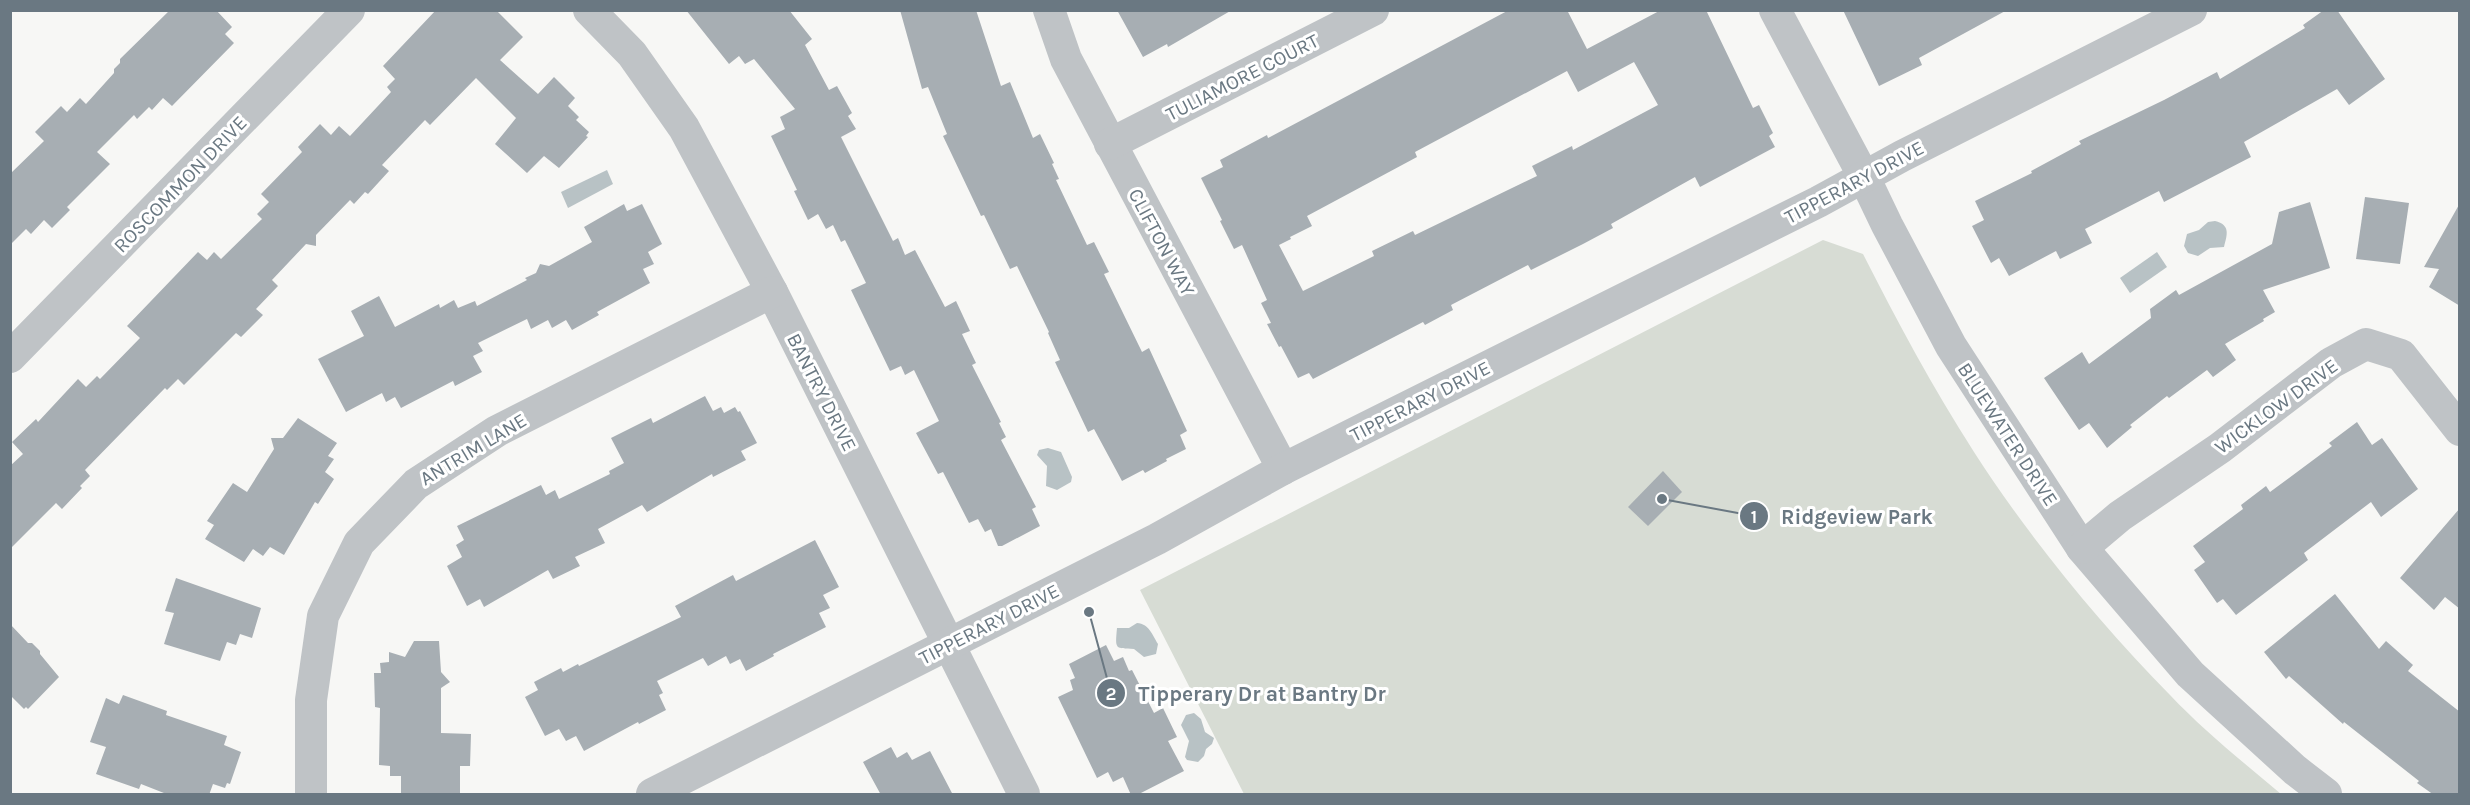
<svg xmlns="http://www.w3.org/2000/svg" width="2470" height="805" font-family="Karla,sans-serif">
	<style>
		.green { fill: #d7dcd4 }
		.water { fill: #b8c2c5 }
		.building { fill: #a7aeb3; fill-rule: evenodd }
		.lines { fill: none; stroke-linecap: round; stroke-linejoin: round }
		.street { stroke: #bfc3c6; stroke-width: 32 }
		.labels { text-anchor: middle; stroke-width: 6; stroke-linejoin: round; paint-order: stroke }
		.street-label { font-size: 20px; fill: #6a7882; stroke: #fff }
		.leader { fill: none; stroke: #6a7882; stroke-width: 2 }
		.callout-dot { fill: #6a7882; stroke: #fff; stroke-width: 2 }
		.mark-label { font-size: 18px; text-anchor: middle; font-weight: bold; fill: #fff }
		.callout-label { font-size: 21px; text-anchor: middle; font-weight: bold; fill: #6a7882; stroke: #fff; stroke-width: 6; stroke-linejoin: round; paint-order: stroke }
	</style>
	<rect width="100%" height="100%" fill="#f7f7f5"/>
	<path class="green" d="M1823,240L1863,254C1897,321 1933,388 1974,452C2028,536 2099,623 2170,695C2204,731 2243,762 2281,794H1244L1140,590Z"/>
	<g class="water">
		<polygon points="607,170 613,184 568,208 561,192"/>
		<path d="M2215,221C2231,225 2227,235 2224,247L2210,248L2198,256L2188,253L2184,246L2187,234L2199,230L2208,222Z"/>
		<polygon points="2157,252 2167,267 2130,293 2120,278"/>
		<polygon points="1048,448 1061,452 1072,477 1071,482 1057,490 1046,486 1047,466 1037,455 1039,450"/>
		<path d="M1137,623C1149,624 1152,634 1158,644L1156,654L1144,657L1134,649C1115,648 1115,650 1117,628H1129Z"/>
		<polygon points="1194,713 1201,719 1205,732 1214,738 1212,744 1206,749 1204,756 1198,762 1187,760 1185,757 1189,741 1181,725 1186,715"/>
	</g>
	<g class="building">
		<polygon points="170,10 216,10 232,27 225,34 234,43 172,106 163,98 152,110 149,107 137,119 134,115 97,152 110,164 67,207 70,210 52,228 44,220 31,234 26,229 10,245 10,174 44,141 35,132 61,106 67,112 80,98 86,104 114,73 114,69 120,63 120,59"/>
		<polygon points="436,10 496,10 523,37 500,60 538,94 554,77 575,98 568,106 579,117 576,120 589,132 586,136 588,137 559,168 544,156 527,173 495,144 516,118 476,78 430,125 425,120 382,165 389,171 368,194 365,192 354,204 350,200 316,235 316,246 306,244 272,280 278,286 256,309 263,315 241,337 236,333 184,385 178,379 167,390 165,388 85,470 90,476 80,486 82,488 62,509 56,503 10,549 10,466 23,454 12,442 36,419 38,422 78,379 86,387 97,376 100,379 140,338 127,326 198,252 207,260 214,252 221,259 262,219 257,214 269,202 261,194 302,152 298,147 320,124 331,135 339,126 350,136 391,92 387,87 395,79 383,66"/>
		<polygon points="686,10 789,10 812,39 805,45 829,90 837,86 852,113 848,116 856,129 841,137 893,241 898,238 905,255 915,250 945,307 956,301 970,331 962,334 976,363 972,365 1001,422 999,423 1006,437 1001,440 1036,507 1032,509 1040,526 1002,546 998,546 991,529 985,532 978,519 969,523 943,472 938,474 916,433 939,421 914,370 905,375 901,366 890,371 851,290 866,283 845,240 841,242 833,225 826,229 818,214 808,220 794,191 797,190 771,136 785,129 780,117 795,109 754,59 745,64 739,56 729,64"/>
		<polygon points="900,10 976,10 1001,86 1010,82 1033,138 1040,134 1054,163 1052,164 1059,179 1056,180 1087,245 1094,242 1109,272 1104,274 1142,352 1149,348 1187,431 1180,435 1186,449 1166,459 1167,461 1145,473 1143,470 1122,481 1094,429 1088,432 1055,362 1060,360 1048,333 1049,332 1017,266 1010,269 984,215 981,216 943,136 947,134 928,87 922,89"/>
		<polygon points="1117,10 1232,10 1168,47 1167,44 1143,57"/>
		<path d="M1509,10H1567L1587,49L1661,10H1706L1753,108L1759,105L1773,133L1769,136L1775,147L1700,187L1695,177L1611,224L1613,228L1583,244L1531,270L1528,265L1451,305L1453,310L1425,325L1423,322L1313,379L1309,373L1298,378L1281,346L1279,347L1267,324L1271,323L1261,303L1267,300L1242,245L1234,249L1220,221L1222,220L1201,178L1223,167L1220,160L1267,135L1268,138ZM1634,62L1658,105L1573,150L1572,146L1532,166L1537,176L1415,235L1413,231L1372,251L1374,256L1303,291L1279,245L1291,239L1290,237L1312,226L1307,216L1417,157L1415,152L1567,71L1578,92Z"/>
		<polygon points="1843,10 2007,10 1919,58 1922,65 1879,86"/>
		<polygon points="2324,10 2337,10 2385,79 2349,105 2337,89 2244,142 2251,157 2164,202 2159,191 2085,229 2092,243 2060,259 2056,251 2009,276 1999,258 1991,263 1972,226 1984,220 1975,201 2032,173 2031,171 2081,144 2079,141 2164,100 2217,72 2220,79 2305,28 2303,25"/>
		<polygon points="2365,197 2409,203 2400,264 2356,259"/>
		<polygon points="2310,202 2330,268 2263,290 2275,312 2263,319 2264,321 2225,344 2236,360 2213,377 2207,370 2169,398 2167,396 2130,425 2132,427 2107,448 2089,423 2079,430 2044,378 2082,352 2089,364 2151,318 2150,309 2176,290 2179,295 2272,244 2279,212"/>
		<polygon points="2460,203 2460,306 2429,287 2439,269 2424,267"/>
		<polygon points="624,204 627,211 642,204 662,244 648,252 654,264 643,269 650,283 597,312 599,315 572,330 566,320 552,328 548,320 531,329 527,319 478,343 483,351 473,356 482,372 455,386 453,381 401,408 395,397 386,402 382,393 346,412 318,359 364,336 351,311 379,296 395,327 439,304 440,308 454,300 458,308 475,301 477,306 527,280 525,278 536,273 540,264 549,266 592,242 584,227"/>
		<polygon points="705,396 713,411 721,407 724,413 735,407 738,412 740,411 757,443 741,451 746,460 713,477 712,474 647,512 642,505 598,529 605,543 575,557 580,566 553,579 548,570 484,607 480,599 467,606 447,566 462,557 456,545 464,540 457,526 541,485 546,495 555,490 559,499 610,474 609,471 624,463 611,438 651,418 653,423"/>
		<polygon points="298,418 337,443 328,456 334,459 325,472 334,479 318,504 315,502 284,555 270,547 263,556 253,549 244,562 205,539 214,525 207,521 233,483 247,492 274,449 271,438 283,438"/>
		<polygon points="2357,422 2372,445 2382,438 2418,489 2381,517 2371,502 2304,553 2308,560 2236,615 2223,599 2217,603 2194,570 2205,562 2193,546 2243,509 2241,505 2266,486 2270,492 2332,446 2329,443"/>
		<polygon points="1663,471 1682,492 1648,526 1628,507"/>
		<polygon points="2460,508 2460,609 2445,597 2434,610 2400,578"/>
		<polygon points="815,540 839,587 823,595 830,608 819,613 826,627 773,654 774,656 746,671 740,659 730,664 726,656 708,666 703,658 657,681 663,693 659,695 666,710 639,724 638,722 584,751 576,736 566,741 559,729 545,736 525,697 538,690 534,682 561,668 563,672 578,664 579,666 681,617 675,606 733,575 736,581"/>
		<polygon points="176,578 261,608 252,638 240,634 236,645 227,642 220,661 164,644 174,613 165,611"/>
		<polygon points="2335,594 2379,649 2386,641 2413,665 2408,671 2460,712 2460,795 2434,795 2417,783 2419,781 2344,722 2343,724 2289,676 2286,679 2264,652"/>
		<polygon points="10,624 28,643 32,643 40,651 40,654 59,677 28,709 26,707 24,709 10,695"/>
		<polygon points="414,641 439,641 441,672 450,682 441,688 441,733 471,734 470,766 460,766 460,795 401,795 401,776 390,776 390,766 379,765 380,708 375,707 374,673 381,673 380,663 389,662 389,652 405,657"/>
		<polygon points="1106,645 1114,661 1123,657 1129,671 1132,670 1154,713 1163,708 1177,737 1168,741 1184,771 1137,795 1131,795 1123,777 1113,782 1108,772 1097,778 1058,697 1073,690 1070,680 1075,678 1069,664"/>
		<polygon points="123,695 167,711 166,715 227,736 224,745 241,752 230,784 227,783 225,788 213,784 209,795 169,795 141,784 139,789 96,774 106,747 90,742 106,698 119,704"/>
		<polygon points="891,747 897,758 907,752 912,760 930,751 953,795 881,795 863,762"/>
	</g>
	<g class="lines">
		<g class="street">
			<polyline points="589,10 632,54 684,128 772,292 1024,794"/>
			<polyline points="1049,10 1066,59 1283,469"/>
			<polyline points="1775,10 1864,177 1887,225 1951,346 2082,548 2190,674 2295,770 2326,794"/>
			<polyline points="1110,144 1373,10"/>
			<polyline points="10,357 349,10"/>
			<polyline points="2082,548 2120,516 2220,448 2331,363 2366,344 2401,355 2460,430"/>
			<polyline points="311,794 311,700 323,616 359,543 416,484 497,431 772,292"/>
			<polyline points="652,794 1157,539 1283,469 1818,202 1902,156 2191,10"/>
		</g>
	</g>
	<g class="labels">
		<g class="street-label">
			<text transform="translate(1242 77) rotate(-27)" y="7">TULIAMORE COURT</text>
			<text transform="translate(1854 182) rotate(-28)" y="7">TIPPERARY DRIVE</text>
			<text transform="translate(180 184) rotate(-46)" y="7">ROSCOMMON DRIVE</text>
			<text transform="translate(1162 242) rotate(62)" y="7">CLIFTON WAY</text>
			<text transform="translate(822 392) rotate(63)" y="7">BANTRY DRIVE</text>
			<text transform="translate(1420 401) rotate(-27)" y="7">TIPPERARY DRIVE</text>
			<text transform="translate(2276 406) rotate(-36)" y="7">WICKLOW DRIVE</text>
			<text transform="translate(2008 434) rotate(57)" y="7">BLUEWATER DRIVE</text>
			<text transform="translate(473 449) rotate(-31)" y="7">ANTRIM LANE</text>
			<text transform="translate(989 624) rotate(-27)" y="7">TIPPERARY DRIVE</text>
		</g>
	</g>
	<path class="leader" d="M1662 499L1754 516M1089 612L1111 693"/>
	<g class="callout-dot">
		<circle cx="1662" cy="499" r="6"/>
		<circle cx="1089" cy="612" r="6"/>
		<circle cx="1754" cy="516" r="15"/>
		<circle cx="1111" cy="693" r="15"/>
	</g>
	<g class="mark-label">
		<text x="1754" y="523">1</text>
		<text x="1111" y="700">2</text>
	</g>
	<g class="callout-label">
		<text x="1857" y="524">Ridgeview Park</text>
		<text x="1262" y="701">Tipperary Dr at Bantry Dr</text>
	</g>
	<rect width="2470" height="805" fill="none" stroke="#6a7882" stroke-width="24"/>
</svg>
